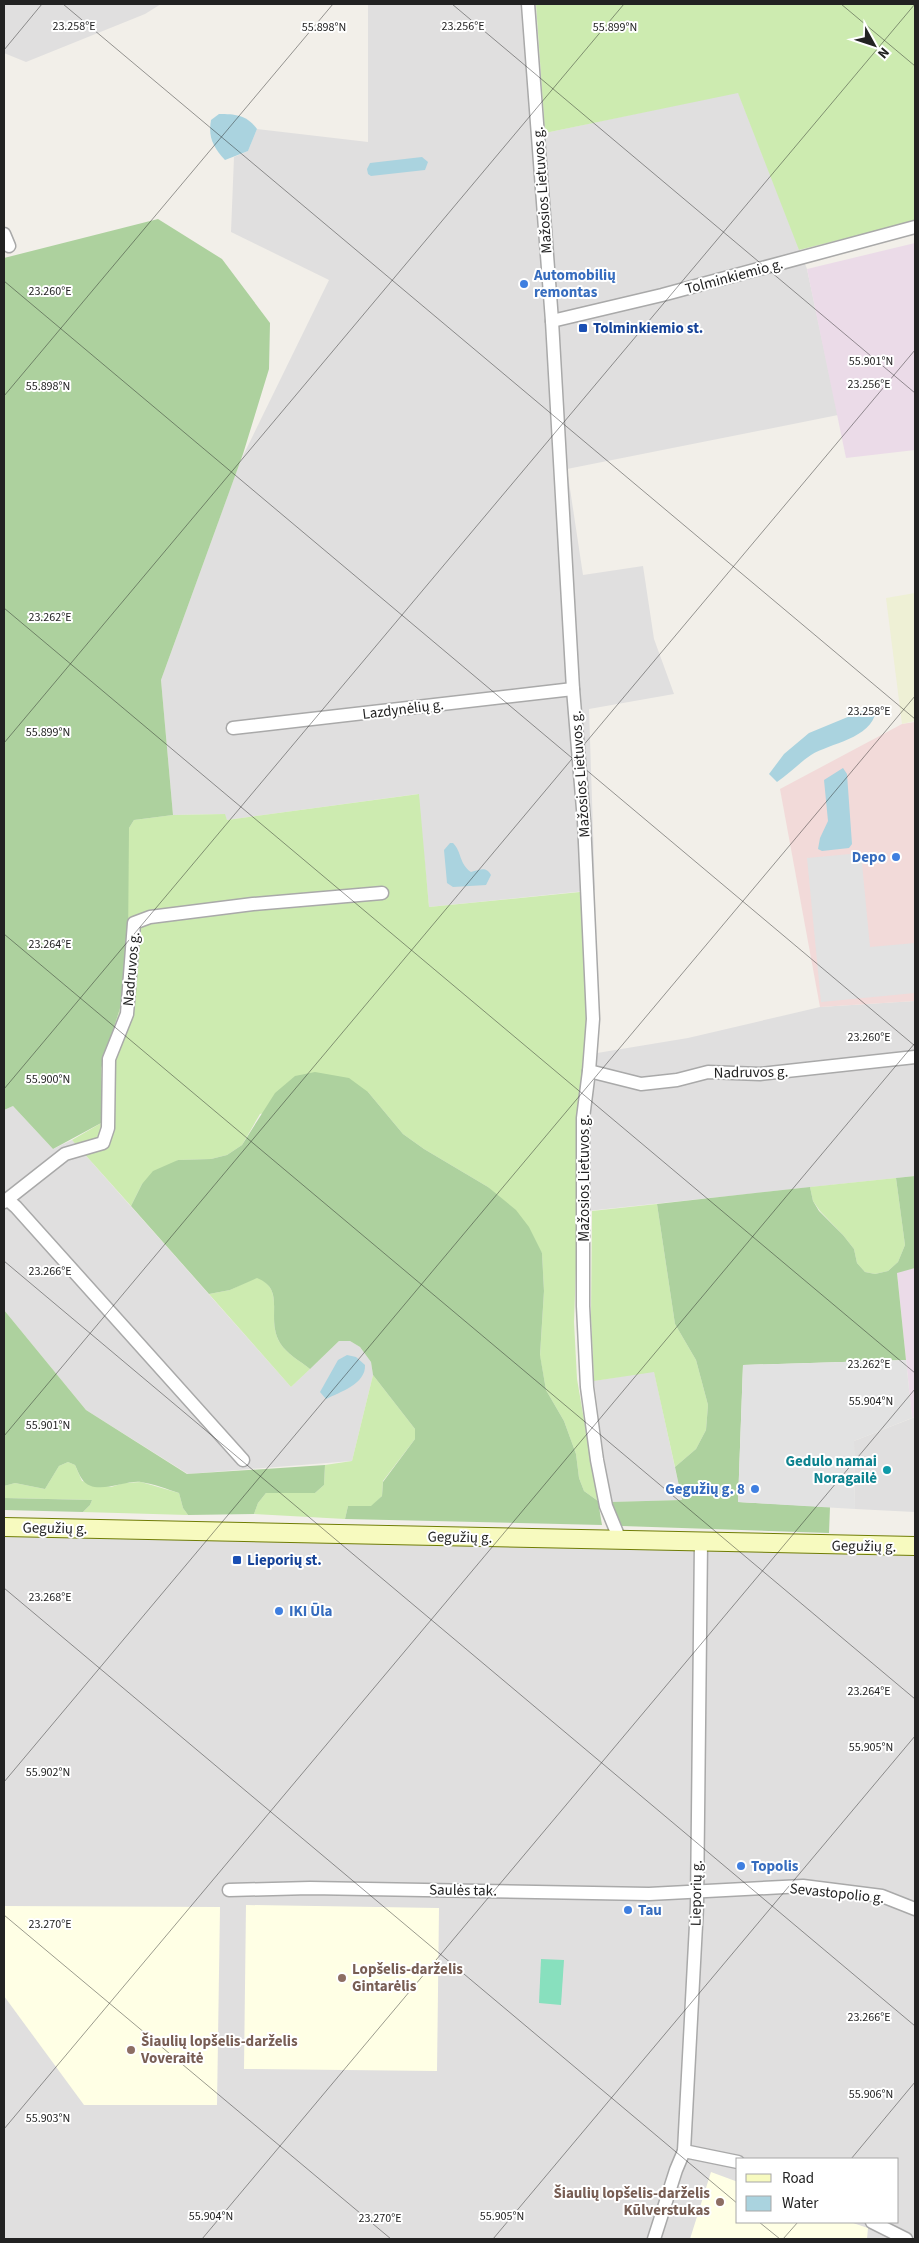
<svg xmlns="http://www.w3.org/2000/svg" width="919" height="2243" font-family="'Source Sans 3',sans-serif">
	<style>
		.residential { fill: #e0dfdf; fill-rule: evenodd }
		.commercial { fill: #f2dad9 }
		.industrial { fill: #ebdbe8 }
		.education { fill: #ffffe5 }
		.farmland { fill: #eef0d5 }
		.grass { fill: #cdebb0 }
		.forest { fill: #add19e }
		.pitch { fill: #88e0be }
		.parking { fill: #e2e2e2 }
		.water { fill: #aad3df }
		.lines { fill: none; stroke-linecap: round; stroke-linejoin: round }
		.street-casing { stroke: #a9a9a9; stroke-width: 15 }
		.secondary-casing { stroke: #707d05; stroke-width: 20 }
		.street { stroke: #fff; stroke-width: 12 }
		.secondary { stroke: #f7fabf; stroke-width: 18 }
		.ticks { fill: none; stroke: #222; stroke-width: 1; stroke-opacity: 0.45 }
		.shop-dot { fill: #3f7fe0; stroke: #fff; stroke-width: 2 }
		.transit-dot { fill: #1a4fb4; stroke: #fff; stroke-width: 2 }
		.culture-dot { fill: #0f9aa8; stroke: #fff; stroke-width: 2 }
		.education-dot { fill: #8d6e63; stroke: #fff; stroke-width: 2 }
		.labels { text-anchor: middle; stroke-width: 4; stroke-linejoin: round; paint-order: stroke }
		.street-label { font-size: 15px; fill: #222; stroke: #fff }
		.shop-label { font-size: 15px; font-weight: bold; fill: #366cbe; stroke: #fff; text-anchor: start }
		.transit-label { font-size: 15px; font-weight: bold; fill: #164399; stroke: #fff; text-anchor: start }
		.culture-label { font-size: 15px; font-weight: bold; fill: #0d838f; stroke: #fff; text-anchor: end }
		.education-label { font-size: 15px; font-weight: bold; fill: #785e54; stroke: #fff; text-anchor: start }
		.ticks-label { font-size: 12px; text-anchor: middle; fill: #222; stroke: #fff; stroke-width: 4; stroke-linejoin: round; paint-order: stroke }
	</style>
	<rect width="100%" height="100%" fill="#f2efe9"/>
	<g class="residential">
		<polygon points="4,4 161,4 145,14 26,62 4,53"/>
		<polygon points="368,4 536,4 545,133 738,92 807,269 838,415 567,469 583,575 643,566 654,639 674,694 589,709 595,890 429,907 418,794 227,820 224,814 173,815 161,680 240,462 329,280 231,232 234,157 248,151 257,129 368,142"/>
		<polygon points="915,1001 915,1176 578,1212 577,1113 585,1055 688,1038 820,1007"/>
		<polygon points="13,1106 53,1149 72,1140 291,1387 339,1341 350,1341 360,1347 371,1362 373,1375 352,1461 188,1474 86,1410 4,1310 4,1110"/>
		<polygon points="654,1371 682,1500 610,1502 594,1381"/>
		<polygon points="915,1417 915,1512 855,1509 854,1441"/>
		<path d="M4,1527L915,1550V2239H4ZM738,2159H898V2222H738Z"/>
	</g>
	<polygon class="commercial" points="915,722 915,1001 820,1007 780,789 902,724"/>
	<g class="industrial">
		<polygon points="915,243 915,450 846,458 807,269"/>
		<polygon points="915,1268 915,1417 912,1418 897,1272"/>
	</g>
	<g class="education">
		<polygon points="246,1905 439,1908 437,2071 244,2069"/>
		<polygon points="4,1906 220,1907 217,2105 84,2105 4,1996"/>
		<polygon points="711,2172 738,2182 738,2222 850,2222 868,2228 867,2239 690,2239"/>
	</g>
	<polygon class="farmland" points="915,593 915,721 902,724 886,598"/>
	<g class="grass">
		<polygon points="536,4 915,4 915,221 799,250 738,93 545,133"/>
		<polygon points="419,794 429,907 580,892 587,1003 585,1055 577,1113 578,1212 574,1322 577,1379 598,1501 584,1491 579,1478 576,1454 564,1421 546,1390 540,1356 544,1291 542,1253 488,1187 424,1149 403,1134 368,1092 260,1114 242,1145 227,1155 211,1159 178,1160 142,1184 131,1206 72,1140 103,1122 101,1069 121,1005 128,945 127,838 129,828 134,820 173,815 225,814 227,820"/>
		<polygon points="896,1178 905,1245 898,1262 888,1271 875,1274 865,1272 857,1263 854,1249 843,1235 820,1211 813,1201 810,1187"/>
		<polygon points="657,1204 675,1324 696,1360 708,1405 706,1430 696,1449 675,1467 654,1372 594,1381 591,1317 592,1211"/>
		<path d="M257,1277C287,1291 265,1317 280,1343C287,1354 300,1361 310,1369L291,1387L209,1294L230,1290Z"/>
		<polygon points="373,1375 415,1429 415,1439 383,1481 382,1496 372,1506 348,1506 345,1519 254,1514 258,1503 266,1493 315,1493 324,1485 325,1465 352,1461"/>
		<polygon points="68,1462 75,1465 82,1481 111,1487 124,1483 141,1482 179,1493 183,1508 188,1515 83,1512 90,1505 92,1500 4,1498 4,1486 15,1483 45,1489 59,1466"/>
	</g>
	<g class="forest">
		<polygon points="158,219 222,259 270,323 269,369 243,454 161,680 173,815 134,820 129,828 128,945 121,1005 101,1069 103,1122 53,1149 13,1106 4,1110 4,258"/>
		<path d="M315,1072L349,1078L368,1092L403,1134L424,1149L488,1187L516,1210L529,1227L542,1253L544,1291L540,1355L546,1390L564,1421L576,1454L579,1478L584,1491L598,1501L602,1525L345,1519L348,1506H371L382,1496L383,1482L415,1439V1429L373,1375L371,1362L360,1347L350,1341H339L310,1369C300,1361 287,1354 280,1343C265,1317 287,1290 257,1278L230,1290L209,1294L131,1206L142,1184L153,1171L178,1160L211,1159L227,1155L242,1145L275,1093L295,1076Z"/>
		<polygon points="915,1176 915,1268 897,1273 906,1360 743,1365 738,1502 830,1507 829,1533 622,1526 619,1523 610,1502 682,1500 675,1467 696,1449 706,1430 708,1405 696,1360 675,1324 657,1204 810,1187 813,1201 819,1211 843,1235 854,1249 857,1263 865,1272 875,1274 888,1271 898,1262 905,1245 896,1178"/>
		<path d="M4,1310L86,1410L187,1474L325,1465L324,1485L315,1493H266L258,1503L254,1514L188,1515L183,1508L179,1493C167,1489 154,1484 141,1482C124,1480 94,1497 82,1479C79,1475 77,1469 75,1465L68,1462L59,1466L45,1489L15,1483L4,1486Z"/>
		<polygon points="4,1498 92,1500 90,1505 83,1512 4,1510"/>
	</g>
	<polygon class="pitch" points="541,1959 564,1960 561,2005 539,2003"/>
	<g class="parking">
		<polygon points="861,853 870,947 915,943 915,993 821,1002 807,858"/>
		<polygon points="906,1360 912,1418 854,1441 855,1509 738,1502 743,1365"/>
	</g>
	<g class="water">
		<path d="M219,114C235,114 247,115 257,129L248,151L225,160C213,147 208,137 211,120Z"/>
		<polygon points="422,157 428,162 425,170 371,176 368,174 367,169 370,163"/>
		<path d="M872,707L876,711C871,739 830,743 811,755C799,763 789,774 777,782L769,774L784,754L809,733Z"/>
		<polygon points="843,768 847,774 852,844 849,848 822,851 818,849 820,838 828,821 824,780"/>
		<path d="M450,843H453C462,852 459,864 471,872C480,870 486,866 491,875L486,885L453,887L447,883L444,850Z"/>
		<path d="M347,1355L356,1357L365,1365C366,1384 340,1392 326,1399L320,1392L338,1360Z"/>
	</g>
	<g class="lines">
		<defs>
			<g id="street">
				<polyline points="528,4 552,321 573,689 584,821 593,1019 589,1071 583,1118 583,1306 587,1387 597,1460 606,1506 620,1540"/>
				<polyline points="4,234 9,246"/>
				<polyline points="552,321 662,295 915,227"/>
				<polyline points="233,728 573,689"/>
				<polyline points="589,1071 641,1084 677,1080 708,1072 760,1074 915,1057"/>
				<polyline points="8,1200 16,1207 243,1460"/>
				<polyline points="4,1202 65,1154 103,1143 108,1128 109,1059 127,1014 134,923 150,917 253,904 382,893"/>
				<polyline points="229,1890 310,1888 649,1894 803,1886 882,1896 915,1909"/>
				<polyline points="684,2151 738,2162"/>
				<polyline points="872,2222 906,2239"/>
				<polyline points="654,2239 676,2170 684,2151 697,1906 701,1542"/>
			</g>
			<polyline id="secondary" points="4,1527 915,1546"/>
		</defs>
		<use href="#street" class="street-casing"/>
		<use href="#secondary" class="secondary-casing"/>
		<use href="#street" class="street"/>
		<use href="#secondary" class="secondary"/>
	</g>
	<path class="ticks" d="M63,4L915,719M452,4L915,393M841,4L915,66M4,50L42,4M4,281L915,1046M4,396L333,4M4,608L915,1373M4,743L624,4M4,934L915,1699M4,1089L915,4M4,1261L915,2026M4,1436L915,350M4,1588L738,2204M4,1782L915,696M4,1915L391,2239M4,2129L915,1043M851,2159L915,2082M759,2222L780,2239M202,2239L915,1389M493,2239L915,1736M783,2239L798,2222"/>
	<g class="shop-dot">
		<circle cx="524" cy="284" r="5"/>
		<circle cx="896" cy="857" r="5"/>
		<circle cx="755" cy="1489" r="5"/>
		<circle cx="279" cy="1611" r="5"/>
		<circle cx="741" cy="1866" r="5"/>
		<circle cx="628" cy="1910" r="5"/>
	</g>
	<g class="transit-dot">
		<rect x="578" y="323" width="10" height="10" rx="2.5"/>
		<rect x="232" y="1555" width="10" height="10" rx="2.5"/>
	</g>
	<circle class="culture-dot" cx="887" cy="1470" r="5"/>
	<g class="education-dot">
		<circle cx="342" cy="1978" r="5"/>
		<circle cx="131" cy="2050" r="5"/>
		<circle cx="720" cy="2202" r="5"/>
	</g>
	<g class="labels">
		<g class="street-label">
			<text transform="translate(542 190) rotate(-94)" y="5">Mažosios Lietuvos g.</text>
			<text transform="translate(734 276) rotate(-15)" y="5">Tolminkiemio g.</text>
			<text transform="translate(403 709) rotate(-7)" y="5">Lazdynėlių g.</text>
			<text transform="translate(580 774) rotate(-94)" y="5">Mažosios Lietuvos g.</text>
			<text transform="translate(131 969) rotate(-85)" y="5">Nadruvos g.</text>
			<text transform="translate(751 1072) rotate(-1)" y="5">Nadruvos g.</text>
			<text transform="translate(584 1178) rotate(-90)" y="5">Mažosios Lietuvos g.</text>
			<text transform="translate(55 1528) rotate(1)" y="5">Gegužių g.</text>
			<text transform="translate(460 1537) rotate(1)" y="5">Gegužių g.</text>
			<text transform="translate(864 1546) rotate(1)" y="5">Gegužių g.</text>
			<text transform="translate(463 1890) rotate(1)" y="5">Saulės tak.</text>
			<text transform="translate(696 1893) rotate(-89)" y="5">Lieporių g.</text>
			<text transform="translate(837 1893) rotate(6)" y="5">Sevastopolio g.</text>
		</g>
		<g class="shop-label">
			<text x="534" y="280">Automobilių<tspan x="534" dy="17">remontas</tspan></text>
			<text x="886" y="862" text-anchor="end">Depo</text>
			<text x="745" y="1494" text-anchor="end">Gegužių g. 8</text>
			<text x="289" y="1616">IKI Ūla</text>
			<text x="751" y="1871">Topolis</text>
			<text x="638" y="1915">Tau</text>
		</g>
		<g class="transit-label">
			<text x="593" y="333">Tolminkiemio st.</text>
			<text x="247" y="1565">Lieporių st.</text>
		</g>
		<g class="culture-label">
			<text x="877" y="1466">Gedulo namai<tspan x="877" dy="17">Noragailė</tspan></text>
		</g>
		<g class="education-label">
			<text x="352" y="1974">Lopšelis-darželis<tspan x="352" dy="17">Gintarėlis</tspan></text>
			<text x="141" y="2046">Šiaulių lopšelis-darželis<tspan x="141" dy="17">Voveraitė</tspan></text>
			<text x="710" y="2198" text-anchor="end">Šiaulių lopšelis-darželis<tspan x="710" dy="17">Kūlverstukas</tspan></text>
		</g>
	</g>
	<g class="ticks-label">
		<text x="74" y="30">23.258°E</text>
		<text x="463" y="30">23.256°E</text>
		<text x="324" y="31">55.898°N</text>
		<text x="615" y="31">55.899°N</text>
		<text x="50" y="295">23.260°E</text>
		<text x="871" y="365">55.901°N</text>
		<text x="869" y="388">23.256°E</text>
		<text x="48" y="390">55.898°N</text>
		<text x="50" y="621">23.262°E</text>
		<text x="869" y="715">23.258°E</text>
		<text x="48" y="736">55.899°N</text>
		<text x="50" y="948">23.264°E</text>
		<text x="869" y="1041">23.260°E</text>
		<text x="48" y="1083">55.900°N</text>
		<text x="50" y="1275">23.266°E</text>
		<text x="869" y="1368">23.262°E</text>
		<text x="871" y="1405">55.904°N</text>
		<text x="48" y="1429">55.901°N</text>
		<text x="50" y="1601">23.268°E</text>
		<text x="869" y="1695">23.264°E</text>
		<text x="871" y="1751">55.905°N</text>
		<text x="48" y="1776">55.902°N</text>
		<text x="50" y="1928">23.270°E</text>
		<text x="869" y="2021">23.266°E</text>
		<text x="871" y="2098">55.906°N</text>
		<text x="48" y="2122">55.903°N</text>
		<text x="211" y="2220">55.904°N</text>
		<text x="502" y="2220">55.905°N</text>
		<text x="380" y="2222">23.270°E</text>
	</g>
	<rect width="919" height="2243" fill="none" stroke="#222222" stroke-width="10"/>
	<rect x="736" y="2158" width="162" height="65" fill="#ffffff" stroke="#a7a7a7"/>
	<rect x="746" y="2174" width="25" height="8" fill="#f7fabf" stroke="#a7a7a7"/>
	<text x="782" y="2183" font-size="15" fill="#222222">Road</text>
	<rect x="746" y="2196" width="25" height="15" fill="#aad3df" stroke="#a7a7a7"/>
	<text x="782" y="2208" font-size="15" fill="#222222">Water</text>
	<g transform="translate(874 45) rotate(130)" stroke="#ffffff" stroke-width="4" paint-order="stroke">
	<path d="M0-4L9 19L0 12L-9 19Z" fill="#222222"/>
	<text y="-8" font-size="14" font-weight="bold" text-anchor="middle" fill="#222222">N</text>
	</g>
</svg>
